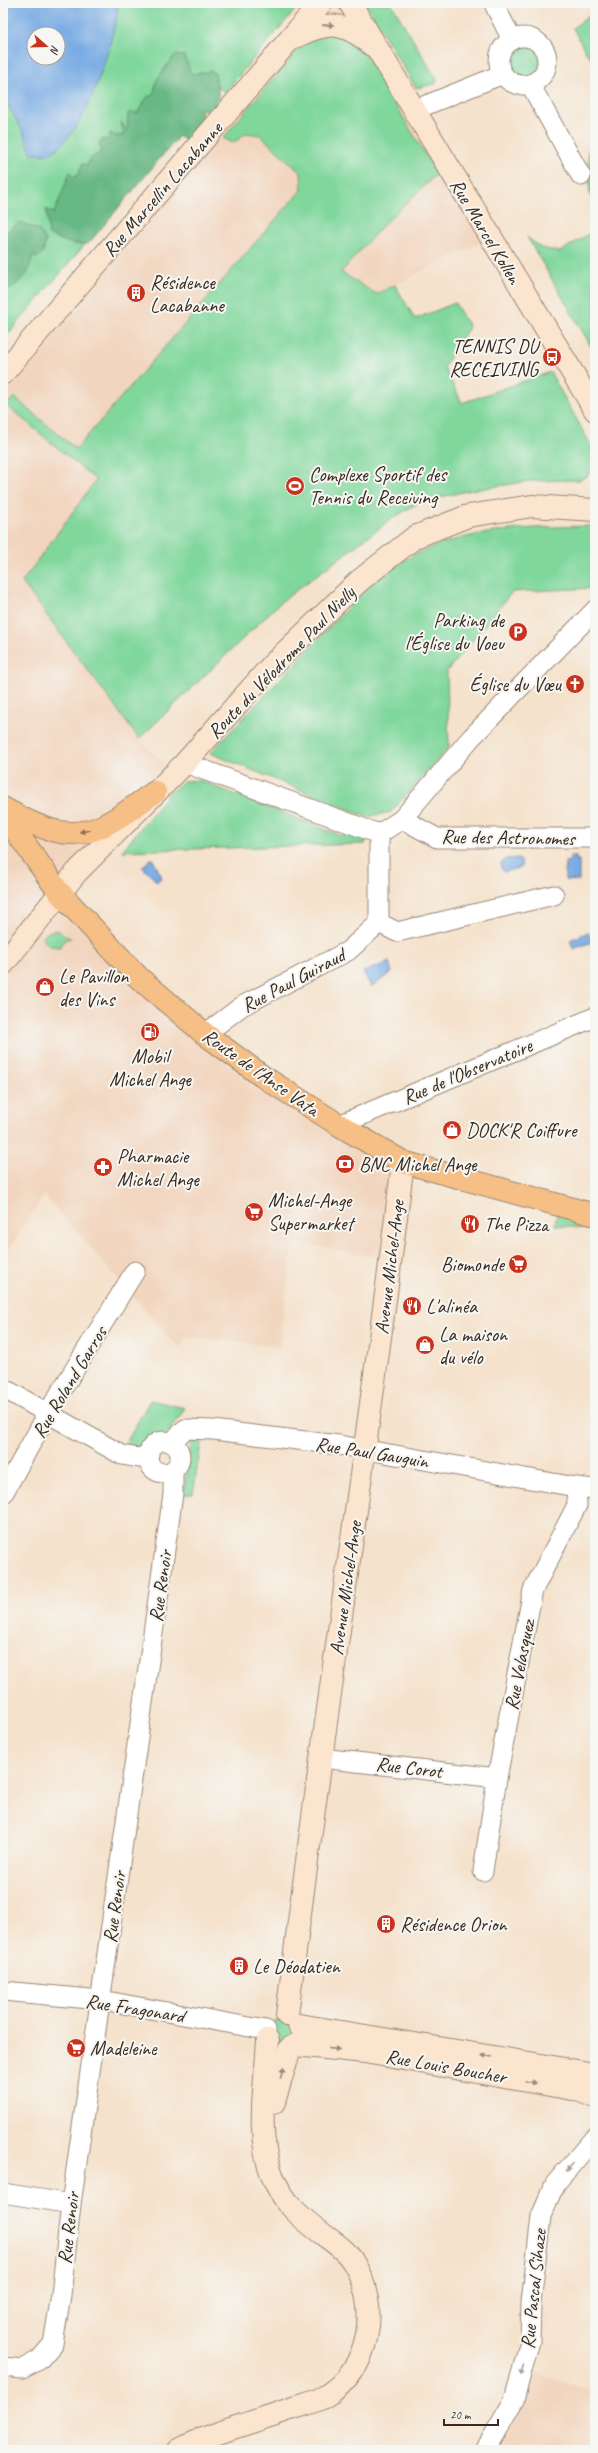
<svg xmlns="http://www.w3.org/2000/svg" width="598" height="2453" font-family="Caveat,sans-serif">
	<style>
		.built { fill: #f2d5be }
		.green { fill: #80d79c; stroke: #5e805d; fill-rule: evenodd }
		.forest { fill: #68b884; stroke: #527151 }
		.water { fill: #79abe4; stroke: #5a6a81; fill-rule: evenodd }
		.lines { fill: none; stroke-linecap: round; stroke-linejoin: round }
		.street-casing { stroke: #988675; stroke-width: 21 }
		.secondary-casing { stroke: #988675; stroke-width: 24 }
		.primary-casing { stroke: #988675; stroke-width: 24 }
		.street { stroke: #fff; stroke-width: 19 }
		.secondary { stroke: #fbe5cf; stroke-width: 22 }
		.primary { stroke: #f5bf86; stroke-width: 22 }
		.oneway { fill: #9b8876 }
		.oneway2 { fill: #8f6d4d }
		.oneway3 { fill: #a79f9a }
		.labels { text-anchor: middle; stroke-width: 4; stroke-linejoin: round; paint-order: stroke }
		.street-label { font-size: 20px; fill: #3b2a1e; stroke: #f6f6f2 }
		.poi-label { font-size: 20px; fill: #3b2a1e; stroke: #f6f6f2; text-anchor: start }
	</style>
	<rect width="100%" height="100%" fill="#f6f6f2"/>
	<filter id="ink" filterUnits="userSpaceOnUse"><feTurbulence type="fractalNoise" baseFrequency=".025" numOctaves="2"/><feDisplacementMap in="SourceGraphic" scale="8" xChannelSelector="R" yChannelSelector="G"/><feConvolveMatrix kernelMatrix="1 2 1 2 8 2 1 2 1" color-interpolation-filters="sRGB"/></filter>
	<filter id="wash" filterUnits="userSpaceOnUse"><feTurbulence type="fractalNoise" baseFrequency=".012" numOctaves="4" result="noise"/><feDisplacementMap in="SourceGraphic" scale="16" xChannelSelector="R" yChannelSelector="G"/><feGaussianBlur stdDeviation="0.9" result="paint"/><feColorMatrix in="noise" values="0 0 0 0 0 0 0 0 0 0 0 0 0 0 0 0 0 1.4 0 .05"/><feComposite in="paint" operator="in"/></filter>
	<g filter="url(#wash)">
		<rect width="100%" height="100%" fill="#f5e2cc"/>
		<g class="built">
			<polygon points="320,3 350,3 489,236 472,247 376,294 267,228 69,458 96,480 22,582 139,739 174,773 60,892 139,978 403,1162 390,1260 293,1241 279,1347 185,1336 182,1348 174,1343 44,1195 3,1258 3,373"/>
			<polygon points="534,2372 595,2392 595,2450 499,2450 518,2417"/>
		</g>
		<g class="green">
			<path d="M3,3H301L225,92L219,88L3,340ZM34,34H58V58H34Z"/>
			<polygon points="365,3 391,3 437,80 435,84 416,88"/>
			<polygon points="595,11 595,63 585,51 573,28"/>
			<polygon points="328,29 363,50 437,174 384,224 341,272 376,294 395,285 415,319 455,303 469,327 444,367 462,403 550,372 592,447 595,458 593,469 587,476 579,480 530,481 467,491 420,502 393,518 282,601 139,739 22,582 96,480 6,405 14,397 76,449 302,189 301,173 260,135 247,133 233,143 223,138 303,43"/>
			<circle cx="523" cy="62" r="17"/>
			<polygon points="595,149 595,200 590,196 588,150"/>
			<polygon points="595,230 595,353 527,237 541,248 560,252"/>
			<path d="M589,526L595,527V588L512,592L447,671L449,747L391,812L367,817L210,753L361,594C370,586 379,576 388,570C448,529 519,528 589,526Z"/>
			<polygon points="198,780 342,836 350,832 367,840 365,844 122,851 169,793 184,781"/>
			<polygon points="57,930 71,939 67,938 60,947 50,946 42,939 48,932"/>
			<polygon points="557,1213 595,1221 595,1230 555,1225"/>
			<polygon points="150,1400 185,1408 167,1434 138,1447 125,1445"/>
			<polygon points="202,1437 193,1494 183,1494 192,1440"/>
			<polygon points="284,2018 296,2034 284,2045 276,2042 271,2027 276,2021"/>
		</g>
		<g class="forest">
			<polygon points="175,55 185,56 191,74 211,71 215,73 219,98 213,112 201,109 203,126 195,126 195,134 188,135 187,141 179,136 88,244 73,244 49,235 46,209 54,213 70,172 74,178 79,173 82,164 87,165 90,159 102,151 99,145 102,139 108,140 110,133 116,136 124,135 121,122 127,131 128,113 137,113 148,96 153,96 157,79"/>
			<polygon points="19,222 39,230 46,240 43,253 37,258 33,256 27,274 11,289 3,287 3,236"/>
		</g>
		<g class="water">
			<path d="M3,3H119C113,42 87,135 50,153C46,155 37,154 32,154L22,130L3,97ZM34,34H58V58H34Z"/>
			<polygon points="570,856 576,856 576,860 579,860 579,881 565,880 565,862 570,861"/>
			<polygon points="152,858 162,877 157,882 142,867"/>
			<polygon points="518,858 521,861 522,867 504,872 501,868 501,863 506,859"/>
			<polygon points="588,932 592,942 573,949 570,940"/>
			<polygon points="389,962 392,972 371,987 363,972"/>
		</g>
	</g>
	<g filter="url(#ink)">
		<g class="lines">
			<defs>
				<g id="street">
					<polyline points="496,3 495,6 512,40"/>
					<circle cx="523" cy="61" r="24"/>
					<polyline points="530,84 581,176"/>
					<polyline points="414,110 503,74"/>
					<polyline points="185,763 379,834 402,819 470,739 595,610"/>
					<polyline points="402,819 437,838 595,838"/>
					<polyline points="379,923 397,932 554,895"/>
					<polyline points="205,1034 242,1006 348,951 379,923 379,834"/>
					<polyline points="339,1125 595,1017"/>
					<polyline points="3,1388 122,1455 139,1458 149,1454"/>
					<circle cx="164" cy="1457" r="16"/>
					<polyline points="174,1444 177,1437 185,1429 213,1430 339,1445 576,1487"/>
					<polyline points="3,1494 52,1406 135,1271"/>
					<polyline points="321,1758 497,1778"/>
					<polyline points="483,1871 497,1778 533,1590 577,1505 576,1487 595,1489"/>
					<polyline points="3,1991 101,2000 266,2030"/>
					<polyline points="3,2193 71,2204"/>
					<polyline points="3,2367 22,2369 39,2360 53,2344 61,2295 71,2204 173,1494 173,1470"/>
					<polyline points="485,2450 514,2400 530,2341 531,2303 541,2216 555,2184 595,2137"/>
				</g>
				<g id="secondary">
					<polyline points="350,3 595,410"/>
					<path d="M295,37C328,21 342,20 372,45"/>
					<polyline points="3,373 321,3"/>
					<polyline points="3,964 76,873 185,763 272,665 359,581 415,537 468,516 532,506 595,510"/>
					<path d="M287,2015C322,1730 368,1446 403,1162"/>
					<polyline points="299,2025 595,2074"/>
					<polyline points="295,2045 365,2052 578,2090 595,2097"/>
					<polyline points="274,2102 290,2048"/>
					<path d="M179,2450C213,2432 252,2423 287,2410C299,2406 314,2403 324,2397C371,2369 381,2307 353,2262C347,2251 335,2243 324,2235C301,2218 283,2203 272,2175C255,2133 266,2083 268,2040"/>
				</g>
				<g id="primary">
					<path d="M3,808C31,824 65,842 98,828C118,820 137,804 155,792"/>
					<polyline points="3,813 59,892 139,978 205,1034 262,1076 339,1125 403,1162 595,1215"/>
				</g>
			</defs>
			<use href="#street" class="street-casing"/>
			<use href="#secondary" class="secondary-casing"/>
			<use href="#primary" class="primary-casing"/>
			<use href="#street" class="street"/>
			<use href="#secondary" class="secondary"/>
			<use href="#primary" class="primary"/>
		</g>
		<defs><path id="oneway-solid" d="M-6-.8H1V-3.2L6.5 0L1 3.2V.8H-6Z"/></defs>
		<g class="oneway">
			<use href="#oneway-solid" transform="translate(328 25) rotate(-1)"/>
			<use href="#oneway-solid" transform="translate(334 2049) rotate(5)"/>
			<use href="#oneway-solid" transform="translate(487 2056) rotate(-171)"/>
			<use href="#oneway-solid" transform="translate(282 2073) rotate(-73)"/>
			<use href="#oneway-solid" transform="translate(531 2082) rotate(10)"/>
		</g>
		<use class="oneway2" href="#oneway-solid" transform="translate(85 831) rotate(168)"/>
		<g class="oneway3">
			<use href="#oneway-solid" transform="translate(570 2167) rotate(131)"/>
			<use href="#oneway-solid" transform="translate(522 2370) rotate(106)"/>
		</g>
	</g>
	<defs>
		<symbol id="building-disc" viewBox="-11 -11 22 22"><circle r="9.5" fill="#c8321e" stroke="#f6f6f2"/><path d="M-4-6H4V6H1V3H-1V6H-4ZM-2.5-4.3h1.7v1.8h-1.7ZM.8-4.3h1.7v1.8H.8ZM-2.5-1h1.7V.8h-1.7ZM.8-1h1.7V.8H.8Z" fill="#fff"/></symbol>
		<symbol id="bus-disc" viewBox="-11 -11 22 22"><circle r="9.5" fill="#c8321e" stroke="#f6f6f2"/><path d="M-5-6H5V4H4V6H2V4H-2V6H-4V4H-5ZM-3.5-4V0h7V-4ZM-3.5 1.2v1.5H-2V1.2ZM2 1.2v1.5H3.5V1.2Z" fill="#fff"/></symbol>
		<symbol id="stadium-disc" viewBox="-11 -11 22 22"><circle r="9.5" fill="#c8321e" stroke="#f6f6f2"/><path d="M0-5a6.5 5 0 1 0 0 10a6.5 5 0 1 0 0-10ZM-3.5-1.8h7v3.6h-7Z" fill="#fff"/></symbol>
		<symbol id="parking-disc" viewBox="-11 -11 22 22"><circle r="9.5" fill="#c8321e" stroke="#f6f6f2"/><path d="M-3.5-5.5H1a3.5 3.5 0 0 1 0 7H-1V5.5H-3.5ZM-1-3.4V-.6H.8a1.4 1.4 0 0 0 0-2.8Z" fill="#fff"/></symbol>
		<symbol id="church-disc" viewBox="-11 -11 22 22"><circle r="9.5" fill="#c8321e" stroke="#f6f6f2"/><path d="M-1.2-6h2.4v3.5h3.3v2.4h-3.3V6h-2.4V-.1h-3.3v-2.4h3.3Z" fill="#fff"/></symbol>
		<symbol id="shop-disc" viewBox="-11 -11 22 22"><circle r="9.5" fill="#c8321e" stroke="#f6f6f2"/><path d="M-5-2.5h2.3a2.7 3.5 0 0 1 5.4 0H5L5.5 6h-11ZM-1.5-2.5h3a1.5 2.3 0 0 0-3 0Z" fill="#fff"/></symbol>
		<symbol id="fuel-disc" viewBox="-11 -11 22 22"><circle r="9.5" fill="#c8321e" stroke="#f6f6f2"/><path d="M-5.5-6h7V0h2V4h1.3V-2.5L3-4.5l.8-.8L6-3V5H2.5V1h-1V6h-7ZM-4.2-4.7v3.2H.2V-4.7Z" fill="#fff"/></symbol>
		<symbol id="bank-disc" viewBox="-11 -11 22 22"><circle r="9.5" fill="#c8321e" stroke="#f6f6f2"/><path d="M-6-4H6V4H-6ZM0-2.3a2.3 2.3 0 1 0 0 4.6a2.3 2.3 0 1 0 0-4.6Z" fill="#fff"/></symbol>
		<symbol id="pharmacy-disc" viewBox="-11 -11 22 22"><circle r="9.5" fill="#c8321e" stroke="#f6f6f2"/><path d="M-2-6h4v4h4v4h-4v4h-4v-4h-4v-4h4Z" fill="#fff"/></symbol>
		<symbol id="supermarket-disc" viewBox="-11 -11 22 22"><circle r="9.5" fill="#c8321e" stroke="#f6f6f2"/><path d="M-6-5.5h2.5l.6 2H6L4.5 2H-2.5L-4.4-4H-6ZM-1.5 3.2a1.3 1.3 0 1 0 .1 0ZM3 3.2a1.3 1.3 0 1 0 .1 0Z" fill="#fff"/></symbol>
		<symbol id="restaurant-disc" viewBox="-11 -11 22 22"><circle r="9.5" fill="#c8321e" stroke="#f6f6f2"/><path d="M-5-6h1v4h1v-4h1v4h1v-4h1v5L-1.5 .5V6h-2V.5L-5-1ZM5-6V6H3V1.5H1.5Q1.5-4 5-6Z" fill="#fff"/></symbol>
	</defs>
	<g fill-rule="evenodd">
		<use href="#building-disc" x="125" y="282" width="22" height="22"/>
		<use href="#bus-disc" x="541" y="346" width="22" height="22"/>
		<use href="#stadium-disc" x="284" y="475" width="22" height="22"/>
		<use href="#parking-disc" x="507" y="621" width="22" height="22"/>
		<use href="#church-disc" x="564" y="673" width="22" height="22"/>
		<use href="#shop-disc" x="34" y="976" width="22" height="22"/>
		<use href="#fuel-disc" x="139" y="1021" width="22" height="22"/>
		<use href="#shop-disc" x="441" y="1119" width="22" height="22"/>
		<use href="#bank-disc" x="334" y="1153" width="22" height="22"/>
		<use href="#pharmacy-disc" x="92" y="1156" width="22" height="22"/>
		<use href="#supermarket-disc" x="243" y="1201" width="22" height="22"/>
		<use href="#restaurant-disc" x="459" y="1213" width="22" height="22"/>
		<use href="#supermarket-disc" x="507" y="1253" width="22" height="22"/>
		<use href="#restaurant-disc" x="401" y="1295" width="22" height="22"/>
		<use href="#shop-disc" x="414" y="1334" width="22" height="22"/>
		<use href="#building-disc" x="375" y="1913" width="22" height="22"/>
		<use href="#building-disc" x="228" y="1955" width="22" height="22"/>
		<use href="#supermarket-disc" x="65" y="2037" width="22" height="22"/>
	</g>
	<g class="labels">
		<g class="street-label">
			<text transform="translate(162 189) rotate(-49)" y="7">Rue Marcellin Lacabanne</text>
			<text transform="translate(486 231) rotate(59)" y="7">Rue Marcel Kollen</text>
			<text transform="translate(281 662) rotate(-46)" y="7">Route du Vélodrome Paul Nielly</text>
			<text transform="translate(508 837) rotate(1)" y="7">Rue des Astronomes</text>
			<text transform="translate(293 980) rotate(-28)" y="7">Rue Paul Guiraud</text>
			<text transform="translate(467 1071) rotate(-23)" y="7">Rue de l'Observatoire</text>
			<text transform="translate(261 1072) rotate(35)" y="7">Route de l'Anse Vata</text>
			<text transform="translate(389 1267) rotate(-83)" y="7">Avenue Michel-Ange</text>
			<text transform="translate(69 1382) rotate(-59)" y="7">Rue Roland Garros</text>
			<text transform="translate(372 1452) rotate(9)" y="7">Rue Paul Gauguin</text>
			<text transform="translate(160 1586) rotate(-82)" y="7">Rue Renoir</text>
			<text transform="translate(345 1588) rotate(-82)" y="7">Avenue Michel-Ange</text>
			<text transform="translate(519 1665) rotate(-79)" y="7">Rue Velasquez</text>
			<text transform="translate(409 1767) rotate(7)" y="7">Rue Corot</text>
			<text transform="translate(114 1907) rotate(-82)" y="7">Rue Renoir</text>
			<text transform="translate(135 2008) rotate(9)" y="7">Rue Fragonard</text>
			<text transform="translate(446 2066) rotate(10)" y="7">Rue Louis Boucher</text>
			<text transform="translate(68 2228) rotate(-83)" y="7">Rue Renoir</text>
			<text transform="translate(533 2289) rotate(-84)" y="7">Rue Pascal Sihaze</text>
		</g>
		<g class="poi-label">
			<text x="150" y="289">Résidence<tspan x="150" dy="23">Lacabanne</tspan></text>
			<text x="538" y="353" text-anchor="end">TENNIS DU<tspan x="538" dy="23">RECEIVING</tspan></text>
			<text x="309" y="481">Complexe Sportif des<tspan x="309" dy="23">Tennis du Receiving</tspan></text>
			<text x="504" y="627" text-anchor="end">Parking de<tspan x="504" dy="23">l'Église du Voeu</tspan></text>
			<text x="561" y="691" text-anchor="end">Église du Vœu</text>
			<text x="59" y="983">Le Pavillon<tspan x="59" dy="23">des Vins</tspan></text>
			<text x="150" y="1063" text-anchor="middle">Mobil<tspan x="150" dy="23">Michel Ange</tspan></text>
			<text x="466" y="1137">DOCK'R Coiffure</text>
			<text x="117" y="1163">Pharmacie<tspan x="117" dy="23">Michel Ange</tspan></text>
			<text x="359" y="1171">BNC Michel Ange</text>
			<text x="268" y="1207">Michel-Ange<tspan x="268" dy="23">Supermarket</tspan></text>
			<text x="484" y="1231">The Pizza</text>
			<text x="504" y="1271" text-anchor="end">Biomonde</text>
			<text x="426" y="1313">L'alinéa</text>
			<text x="439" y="1341">La maison<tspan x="439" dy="23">du vélo</tspan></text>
			<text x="400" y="1931">Résidence Orion</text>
			<text x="253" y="1973">Le Déodatien</text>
			<text x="90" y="2055">Madeleine</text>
		</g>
	</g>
	<rect width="598" height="2453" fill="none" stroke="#f6f6f2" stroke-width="16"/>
	<g transform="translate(46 46) rotate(110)"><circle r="19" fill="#f6f6f2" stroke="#aba49d"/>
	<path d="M0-3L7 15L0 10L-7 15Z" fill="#c8321e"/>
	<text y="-6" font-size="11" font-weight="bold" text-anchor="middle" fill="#3b2a1e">N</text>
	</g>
	<path d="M444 2419v6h54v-6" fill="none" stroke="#3b2a1e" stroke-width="2"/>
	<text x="450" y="2419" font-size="12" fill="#3b2a1e" stroke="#f6f6f2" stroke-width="3" paint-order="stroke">20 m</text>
</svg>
